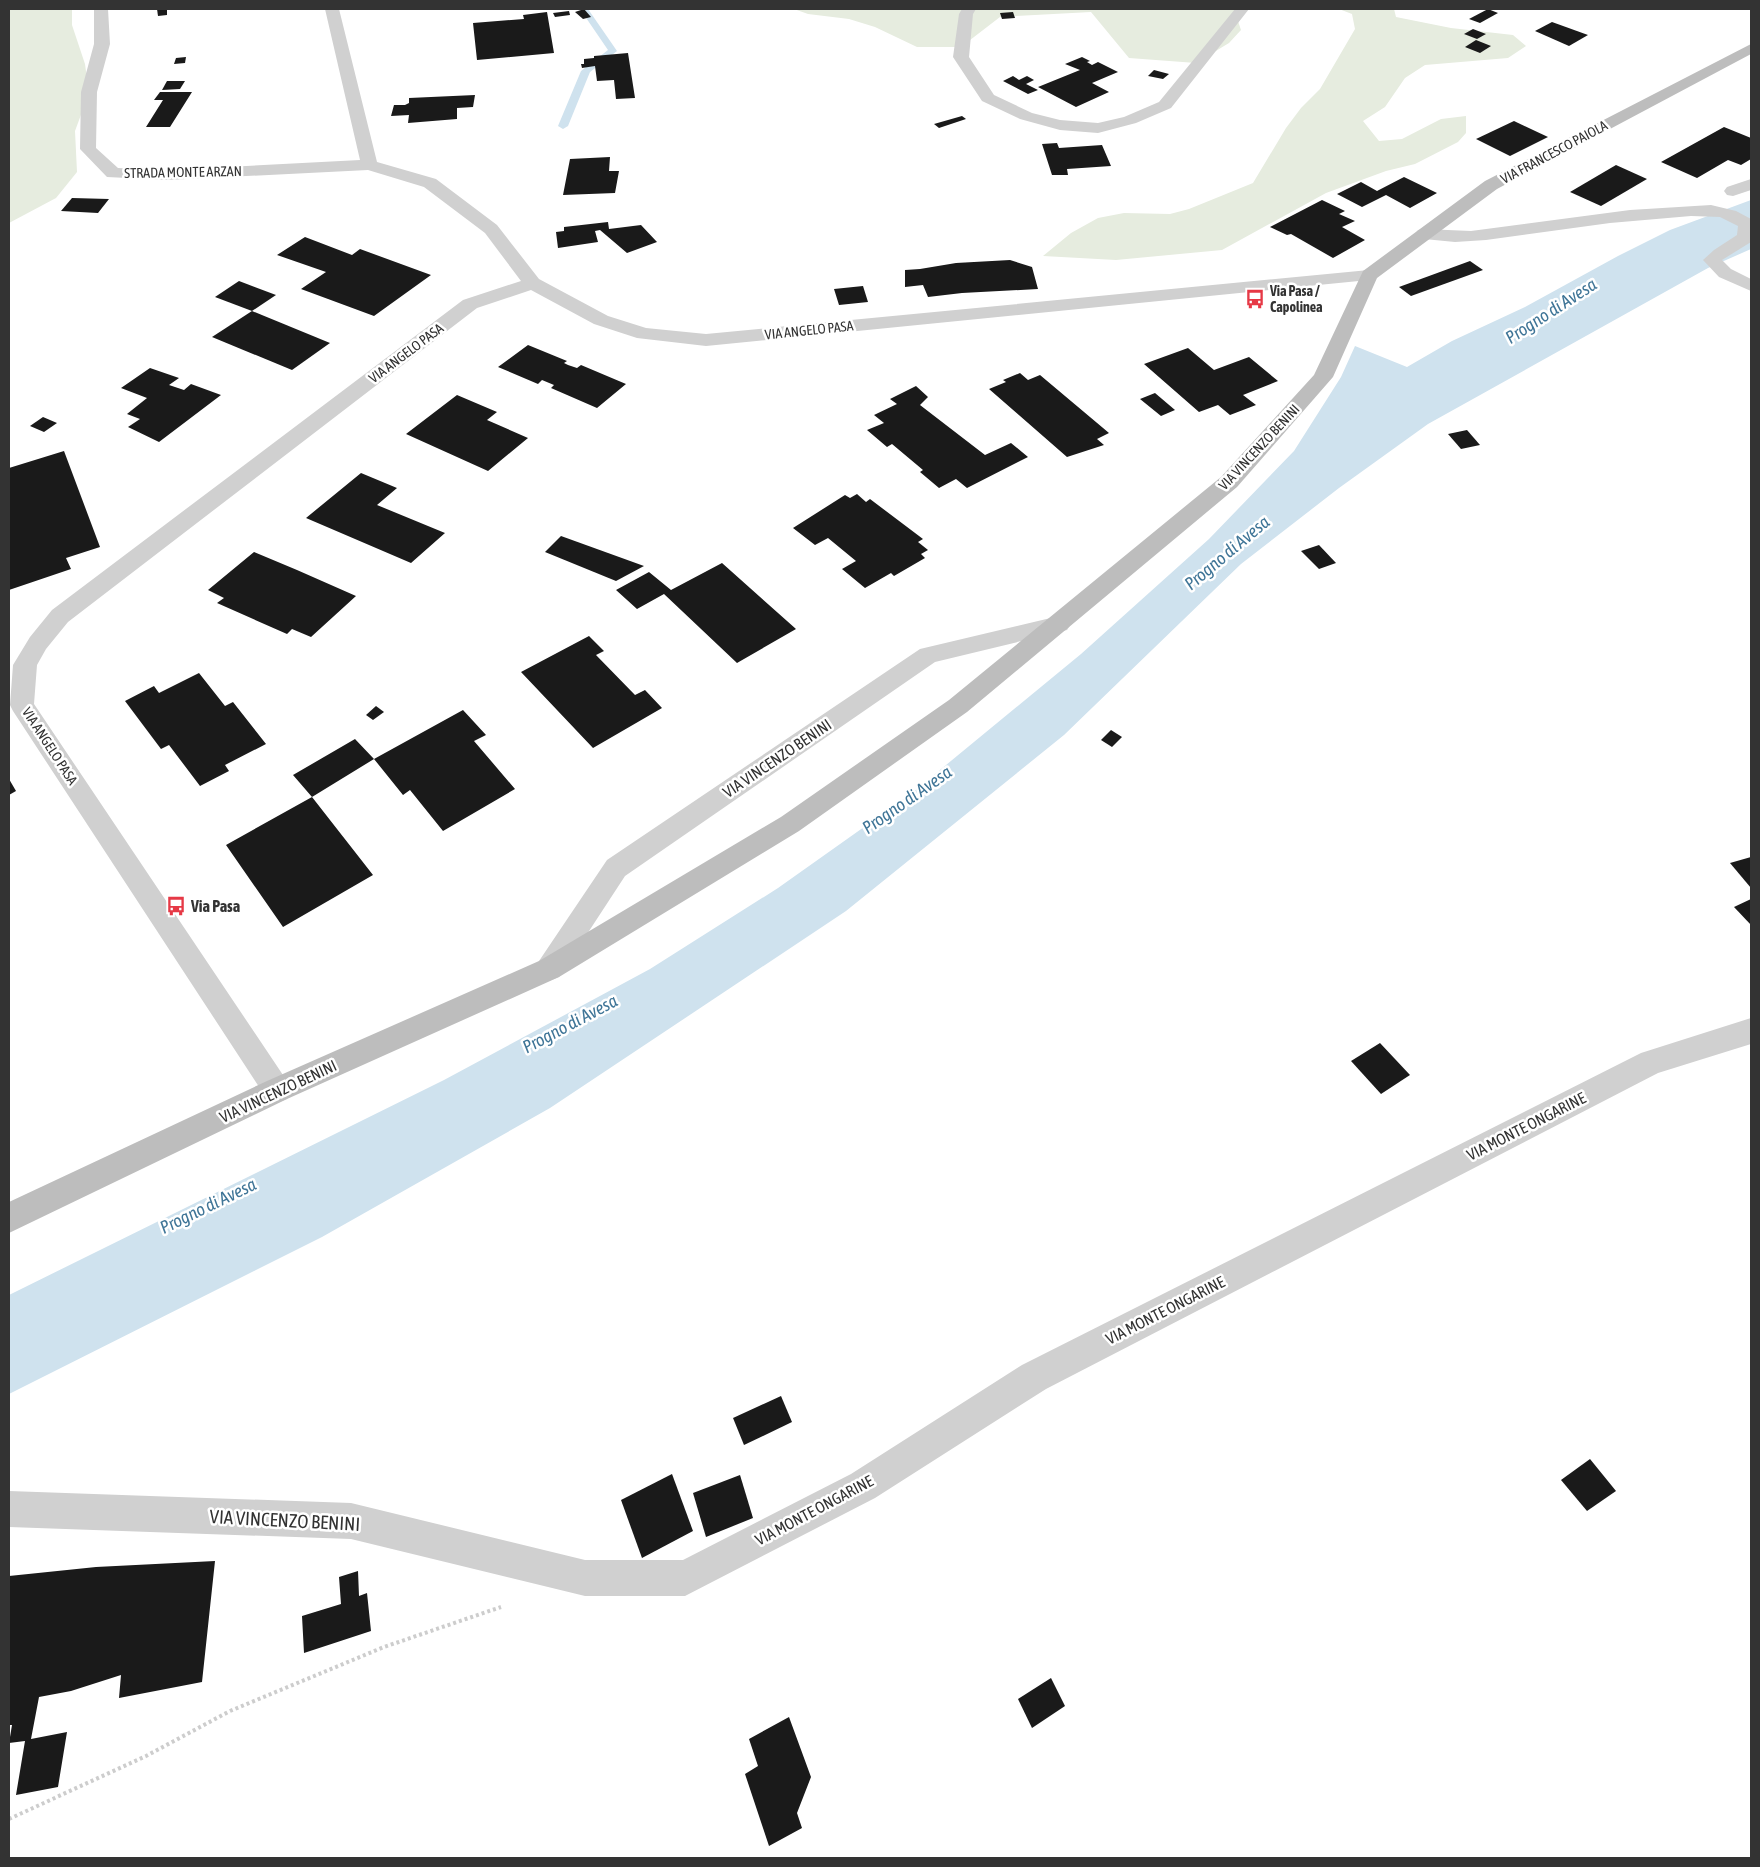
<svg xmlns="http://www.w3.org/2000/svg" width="1760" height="1867" font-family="'Asap Condensed',sans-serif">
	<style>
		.green { fill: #e6ecdf }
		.water { fill: #cfe2ee }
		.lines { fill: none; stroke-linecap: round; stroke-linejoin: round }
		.stream { fill: #cfe2ee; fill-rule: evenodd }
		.building { fill: #1a1a1a }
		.path { stroke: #cdcdcd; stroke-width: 4; stroke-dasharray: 3 3; stroke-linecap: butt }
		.street { fill: #d0d0d0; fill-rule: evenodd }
		.secondary { fill: #bdbdbd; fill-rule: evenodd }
		.labels { text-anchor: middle; stroke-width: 5; stroke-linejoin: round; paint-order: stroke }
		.far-street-label { font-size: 14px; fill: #333; stroke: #fff }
		.far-poi-label { font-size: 14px; font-weight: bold; fill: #333; stroke: #fff; text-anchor: start }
		.street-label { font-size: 16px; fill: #333; stroke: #fff }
		.poi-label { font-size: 16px; font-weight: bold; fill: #333; stroke: #fff; text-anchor: start }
		.water-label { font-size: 18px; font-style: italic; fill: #3f7597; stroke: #fff }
		.near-street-label { font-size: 19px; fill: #333; stroke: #fff }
	</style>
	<rect width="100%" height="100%" fill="#fff"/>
	<g class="green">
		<polygon points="9,9 72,9 72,25 85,64 89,93 75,131 77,172 56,198 9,223"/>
		<polygon points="794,9 1234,9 1241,30 1229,43 1196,63 1129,58 1091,12 1000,17 961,47 917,47 875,27 849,19 808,14"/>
		<polygon points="1339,9 1394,9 1396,17 1451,28 1513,35 1526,46 1508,58 1425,65 1405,78 1385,107 1363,121 1379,141 1402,139 1441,119 1466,116 1466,133 1458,142 1415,164 1386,171 1326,193 1222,250 1116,260 1043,256 1071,233 1098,218 1124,213 1170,214 1189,209 1253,183 1286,128 1301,108 1320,89 1355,29 1352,14"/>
	</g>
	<polygon class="water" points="1751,200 1751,249 1708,268 1428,424 1339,488 1241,564 1064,735 846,911 550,1108 322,1237 9,1394 9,1295 444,1080 650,969 778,888 912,793 1081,654 1209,539 1294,451 1341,377 1355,346 1407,367 1452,341 1525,307 1618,256 1670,230"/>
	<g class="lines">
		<polygon class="stream" points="580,9 588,9 617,51 590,72 568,126 563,129 558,126 581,71 608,50"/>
	</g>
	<g class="building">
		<polygon points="157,9 167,9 167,15 158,16"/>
		<polygon points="584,9 591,17 583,19 575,12"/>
		<polygon points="1488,9 1498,13 1480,23 1469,19"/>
		<polygon points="569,11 570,15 555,17 553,13"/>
		<polygon points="547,12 554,53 477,60 473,23 524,19 523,15"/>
		<polygon points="1013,12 1015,18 1002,19 1000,13"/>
		<polygon points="1552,22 1588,35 1569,46 1535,31"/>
		<polygon points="1473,29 1486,34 1477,39 1464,34"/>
		<polygon points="1476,40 1491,46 1480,53 1465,47"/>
		<polygon points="628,53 635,98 616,99 614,80 597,81 595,66 582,68 581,64 584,64 584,59 594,58 594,56"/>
		<polygon points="186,57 185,63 174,64 176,58"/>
		<polygon points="1082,57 1090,61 1087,62 1092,65 1098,62 1118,72 1092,83 1109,92 1076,107 1038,87 1080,70 1065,64"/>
		<polygon points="1154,70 1169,74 1163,79 1148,76"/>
		<polygon points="1013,76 1019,80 1027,76 1034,80 1026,84 1038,90 1028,94 1003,81"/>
		<polygon points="167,81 185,81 180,89 162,90"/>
		<polygon points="160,92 192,92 170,127 146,127 163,100 154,100"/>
		<polygon points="475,95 473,107 457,108 457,119 408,123 409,115 391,116 394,105 405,105 409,103 409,98"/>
		<polygon points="962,116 966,119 939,128 934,124"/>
		<polygon points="1514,121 1548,137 1510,156 1476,139"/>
		<polygon points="1724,127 1751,138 1751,159 1741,165 1728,160 1697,178 1661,162"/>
		<polygon points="1057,143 1059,148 1102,145 1111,166 1067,169 1068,175 1052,175 1042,144"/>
		<polygon points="610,157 609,171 619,171 615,193 563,195 570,159"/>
		<polygon points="1616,165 1647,179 1601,206 1570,192"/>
		<polygon points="1404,177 1437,193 1410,208 1386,195 1362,207 1337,194 1361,182 1377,191"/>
		<polygon points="72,198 109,199 98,213 61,211"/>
		<polygon points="1322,200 1345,211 1339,214 1355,221 1342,227 1365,240 1333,258 1291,234 1287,235 1270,227"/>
		<polygon points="608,222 609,229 641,225 657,242 627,253 600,230 595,231 598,242 558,248 556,232 564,231 564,227"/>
		<polygon points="305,237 352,255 360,249 431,275 374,316 301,289 326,272 277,255"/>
		<polygon points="1010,260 1032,267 1038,289 962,293 928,297 923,285 905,287 905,270 920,269 956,263"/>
		<polygon points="1470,261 1483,270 1411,296 1399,287"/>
		<polygon points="239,281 276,295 252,311 215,297"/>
		<polygon points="863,286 868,302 839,305 834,289"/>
		<polygon points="252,311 330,343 292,370 212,337"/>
		<polygon points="528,345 567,361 564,363 568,365 577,368 581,365 626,384 597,408 551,388 554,385 542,380 538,384 498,367"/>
		<polygon points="1188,348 1214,370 1249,357 1278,381 1243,395 1256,405 1230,415 1218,405 1199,412 1144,364"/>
		<polygon points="150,368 179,378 169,385 184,390 191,384 221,395 159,442 128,427 140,419 127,414 147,398 121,388"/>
		<polygon points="1020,373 1028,380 1040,375 1109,433 1097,439 1104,445 1067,457 989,389 1006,382 1003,380"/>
		<polygon points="916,386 928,397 920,405 985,455 1011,443 1028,457 967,488 956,479 939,488 920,472 923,470 892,444 887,447 867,430 884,423 874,415 897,404 890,399"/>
		<polygon points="1155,393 1175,410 1161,416 1140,399"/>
		<polygon points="457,395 497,412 487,420 528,438 488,471 406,434"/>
		<polygon points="43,417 57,423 44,432 30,426"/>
		<polygon points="1467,430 1480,445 1461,449 1448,434"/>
		<polygon points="64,451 100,547 66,558 71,569 9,590 9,468"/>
		<polygon points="361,473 397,488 377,505 445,533 411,563 306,518"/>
		<polygon points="857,494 866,502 870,499 923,539 918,542 928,550 921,554 925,558 894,576 891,573 865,588 842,569 856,561 828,538 815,545 793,528 845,495 850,498"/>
		<polygon points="561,536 644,566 616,581 545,552"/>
		<polygon points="1319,545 1336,563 1319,569 1301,551"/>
		<polygon points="254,552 297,570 356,596 311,637 292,629 287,634 217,603 224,598 208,590"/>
		<polygon points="722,563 796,629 737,663 664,594 637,609 616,590 649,572 671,590"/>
		<polygon points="589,636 604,651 596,655 635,695 645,690 662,708 593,748 521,672"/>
		<polygon points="199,673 225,706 233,702 266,744 225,765 229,771 200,786 169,745 161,749 125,701 154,686 159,693"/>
		<polygon points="376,706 384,712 373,720 366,715"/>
		<polygon points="463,710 486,735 474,741 515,789 443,831 410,790 403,795 374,759 312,797 373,875 283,927 226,845 312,797 293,775 355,739 374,759"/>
		<polygon points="1111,730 1122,737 1112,747 1101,740"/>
		<polygon points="9,779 16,791 9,795"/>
		<polygon points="1751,857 1751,888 1730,863"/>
		<polygon points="1751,899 1751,925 1734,907"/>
		<polygon points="1380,1043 1410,1075 1381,1094 1351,1061"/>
		<polygon points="781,1396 792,1422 744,1445 733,1418"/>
		<polygon points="1590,1459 1616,1491 1587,1511 1561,1480"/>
		<polygon points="672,1474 693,1531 642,1558 621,1500"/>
		<polygon points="740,1475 753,1518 706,1537 693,1493"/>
		<polygon points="215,1561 202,1682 119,1698 121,1675 71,1691 39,1697 31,1739 67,1732 58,1787 16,1795 25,1741 9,1743 12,1725 9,1725 9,1576 96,1567"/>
		<polygon points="358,1571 359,1596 367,1593 371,1631 304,1653 302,1616 341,1604 339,1577"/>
		<polygon points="1051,1678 1065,1706 1032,1728 1018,1699"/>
		<polygon points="789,1717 811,1777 797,1813 802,1828 769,1846 745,1774 758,1766 749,1739"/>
	</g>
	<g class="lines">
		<polyline class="path" points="9,1819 146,1756 230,1711 384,1647 501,1607"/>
		<g class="street">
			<polygon points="94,9 108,9 110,44 97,92 96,148 118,168 167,170 360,160 325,9 339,9 377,162 436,179 497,225 539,279 608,316 646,328 706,334 1369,270 1375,271 1378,275 1375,279 1369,280 706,346 637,338 594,324 531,290 477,308 68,622 46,649 37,665 34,704 287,1081 292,1090 287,1099 277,1103 267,1099 13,711 10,705 13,665 30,637 52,610 463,300 521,281 485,233 424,187 368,170 167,180 107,177 80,149 81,92 94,44"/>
			<polygon points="962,9 976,9 973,14 969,57 994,95 1032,113 1060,120 1098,123 1124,117 1159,102 1235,9 1249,9 1171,108 1136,123 1098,133 1060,130 1020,119 982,101 953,57 959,14"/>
			<polygon points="1751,179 1751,190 1733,196 1727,195 1724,191 1727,187"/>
			<polygon points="1711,205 1736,211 1751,219 1751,242 1722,260 1731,269 1751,279 1751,291 1719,277 1703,260 1714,250 1737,235 1738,226 1720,217 1691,216 1610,223 1486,240 1455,242 1424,239 1418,238 1415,234 1418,230 1424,229 1471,231 1630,210"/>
			<polygon points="1059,616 1067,618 1071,624 1067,630 935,662 625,876 559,977 549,981 539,977 535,969 539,961 607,860 920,649"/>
			<polygon points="1751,1018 1751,1044 1658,1073 1046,1389 875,1498 685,1596 585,1596 351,1539 9,1527 9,1491 351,1503 585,1560 683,1560 851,1474 1022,1365 1641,1053"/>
		</g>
		<polygon class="secondary" points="1751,44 1751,54 1497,189 1377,278 1333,377 1237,487 967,712 799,831 559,977 287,1099 9,1233 9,1202 267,1081 539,961 781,817 949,700 1221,477 1314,375 1363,271 1485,181"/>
	</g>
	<defs>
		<symbol id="bus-bare" viewBox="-9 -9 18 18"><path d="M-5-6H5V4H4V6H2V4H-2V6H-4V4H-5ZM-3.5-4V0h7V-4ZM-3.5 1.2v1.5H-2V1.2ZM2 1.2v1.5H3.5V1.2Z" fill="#e63946" stroke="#fff" stroke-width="2.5" paint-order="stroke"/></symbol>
	</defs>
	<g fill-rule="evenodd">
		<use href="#bus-bare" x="1241" y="285" width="28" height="28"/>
		<use href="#bus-bare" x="162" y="892" width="28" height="28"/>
	</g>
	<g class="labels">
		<g class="far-street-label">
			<text transform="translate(1554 152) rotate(-28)" y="5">VIA FRANCESCO PAIOLA</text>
			<text transform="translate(183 172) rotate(-1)" y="5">STRADA MONTE ARZAN</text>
			<text transform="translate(809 330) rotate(-6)" y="5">VIA ANGELO PASA</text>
			<text transform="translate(406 353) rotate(-37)" y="5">VIA ANGELO PASA</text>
			<text transform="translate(1259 447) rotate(-47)" y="5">VIA VINCENZO BENINI</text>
			<text transform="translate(50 746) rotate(57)" y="5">VIA ANGELO PASA</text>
		</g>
		<g class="far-poi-label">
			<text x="1270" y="296">Via Pasa /<tspan x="1270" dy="16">Capolinea</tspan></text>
		</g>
		<g class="street-label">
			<text transform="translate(777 758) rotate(-34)" y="6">VIA VINCENZO BENINI</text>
			<text transform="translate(278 1091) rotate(-25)" y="6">VIA VINCENZO BENINI</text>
			<text transform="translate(1526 1126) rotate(-27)" y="6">VIA MONTE ONGARINE</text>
			<text transform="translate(1165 1310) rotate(-27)" y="6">VIA MONTE ONGARINE</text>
			<text transform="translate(814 1510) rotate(-28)" y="6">VIA MONTE ONGARINE</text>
		</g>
		<g class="poi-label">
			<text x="191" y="912">Via Pasa</text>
		</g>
		<g class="water-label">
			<text transform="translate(1551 311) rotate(-33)" y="6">Progno di Avesa</text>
			<text transform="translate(1227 553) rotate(-40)" y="6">Progno di Avesa</text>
			<text transform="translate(907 800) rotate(-35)" y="6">Progno di Avesa</text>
			<text transform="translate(570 1024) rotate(-28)" y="6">Progno di Avesa</text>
			<text transform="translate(208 1206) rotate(-26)" y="6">Progno di Avesa</text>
		</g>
		<g class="near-street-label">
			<text transform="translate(285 1520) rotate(3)" y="7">VIA VINCENZO BENINI</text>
		</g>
	</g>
	<rect width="1760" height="1867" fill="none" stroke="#333333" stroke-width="20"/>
</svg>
